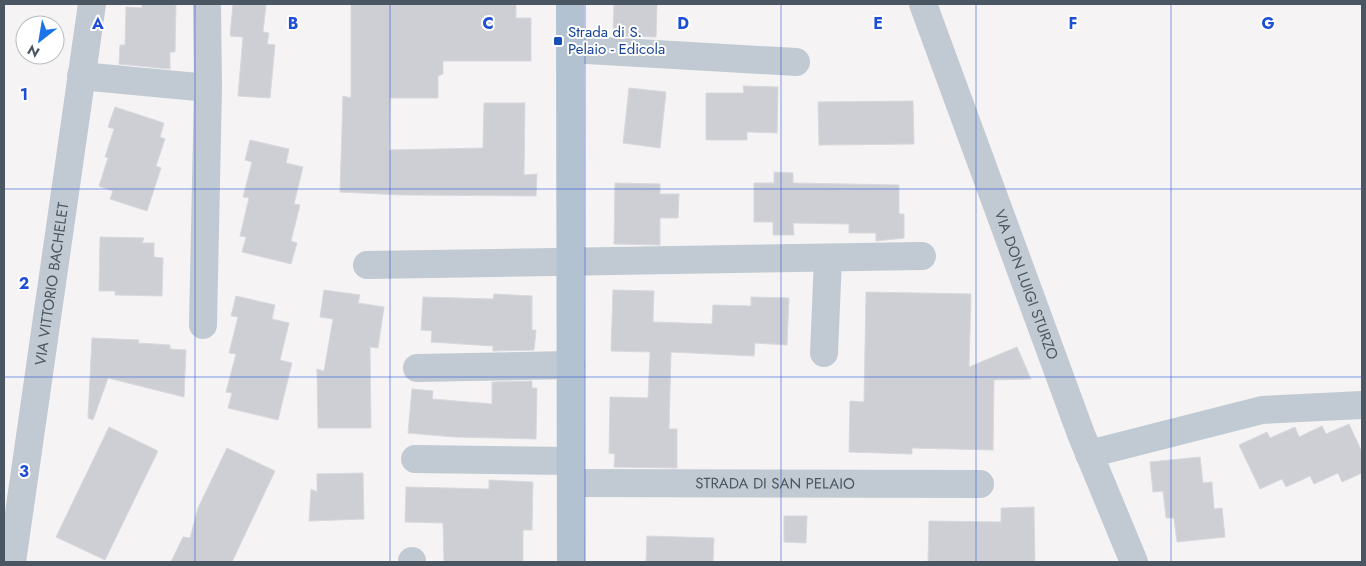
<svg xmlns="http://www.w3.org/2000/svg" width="1366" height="566" font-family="Jost,sans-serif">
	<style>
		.building { fill: #cdcfd5; stroke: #d7d9de }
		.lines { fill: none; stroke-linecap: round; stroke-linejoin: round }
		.minor { stroke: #c1cad2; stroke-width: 28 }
		.major { stroke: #b3c2d1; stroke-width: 28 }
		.grid { fill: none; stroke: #1d4ed8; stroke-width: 1; stroke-opacity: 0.55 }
		.transit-dot { fill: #1a4fb4; stroke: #fff; stroke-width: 2 }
		.labels { text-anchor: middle; stroke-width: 4; stroke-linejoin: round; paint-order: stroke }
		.transit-label { font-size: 15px; fill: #164399; stroke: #fff; text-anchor: start }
		.street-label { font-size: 15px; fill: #4a5661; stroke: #fff }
		.grid-label { font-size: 16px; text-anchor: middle; font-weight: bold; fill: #1d4ed8; stroke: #fff; stroke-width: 4; stroke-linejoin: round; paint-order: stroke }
	</style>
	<rect width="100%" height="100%" fill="#f5f3f3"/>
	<g class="building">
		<polygon points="142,4 176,4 175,52 170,52 170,69 119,64 120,45 125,45 126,7 142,8"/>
		<polygon points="233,4 266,4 263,32 269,33 267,44 275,45 270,98 238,96 243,37 230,36"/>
		<polygon points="351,4 516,4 516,18 531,18 531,61 443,61 443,74 438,76 438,98 390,98 389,150 483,148 484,103 525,103 524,175 537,174 536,196 402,195 340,192 343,96 351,98"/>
		<polygon points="614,4 657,4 656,37 613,36"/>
		<polygon points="743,86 778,87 777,133 747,132 747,140 706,140 706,93 744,93"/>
		<polygon points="629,88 666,92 660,148 623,143"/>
		<polygon points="913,101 914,144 819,145 818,102"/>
		<polygon points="115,107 164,123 160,137 165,139 156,166 161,168 147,211 110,199 113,191 99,186 108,158 105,157 114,129 108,127"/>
		<polygon points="250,140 289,149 286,163 303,167 294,204 300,205 291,241 297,243 291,264 242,252 246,237 240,236 249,198 243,197 252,162 245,160"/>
		<polygon points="774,172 793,173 793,183 899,185 899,214 904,214 904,238 876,241 876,233 849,233 849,224 793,223 794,235 773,235 773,222 754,222 754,183 774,183"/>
		<polygon points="615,183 660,184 660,194 679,194 678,218 660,218 660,245 614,244"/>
		<polygon points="100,237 144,238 142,243 154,243 154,257 163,258 162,296 115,295 115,291 99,291"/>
		<polygon points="324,290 360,295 358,303 384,307 378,348 370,347 371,428 318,428 317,369 324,371 333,319 320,317"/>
		<polygon points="613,290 654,291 653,322 712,324 713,305 751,306 751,297 789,298 787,345 755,343 754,356 671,352 669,429 677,429 677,468 614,467 615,454 609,453 610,397 648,398 650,352 611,351"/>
		<polygon points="866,292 971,294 969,367 1017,347 1031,379 994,380 993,450 912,448 912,454 849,452 850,401 864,402"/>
		<polygon points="494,294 532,296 532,330 536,330 534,350 493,351 493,346 431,342 432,331 421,330 423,297 493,299"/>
		<polygon points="236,296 275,305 272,319 289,323 280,360 292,363 278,420 228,408 232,393 226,392 236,354 229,353 238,317 231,316"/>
		<polygon points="92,338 139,340 138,343 170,345 170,349 186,350 184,397 108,378 93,420 88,418"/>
		<polygon points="532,381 532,388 537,388 536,439 454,437 408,433 412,389 433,391 432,399 492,404 492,382"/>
		<polygon points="1349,424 1362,452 1362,473 1342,482 1338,473 1314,484 1310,476 1286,487 1282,479 1260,489 1239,445 1267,432 1270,438 1295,427 1299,437 1322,426 1326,434"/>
		<polygon points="109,427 158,451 105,560 56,537"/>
		<polygon points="227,448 275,471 232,562 171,562 183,537 190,538 198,508"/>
		<polygon points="1200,457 1203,483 1212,482 1214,509 1222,508 1225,537 1177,542 1174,518 1166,518 1163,491 1153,492 1150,462"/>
		<polygon points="363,473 364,519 309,521 311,489 317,492 317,474"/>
		<polygon points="489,480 533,482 532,530 523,530 523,562 444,562 443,523 405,522 406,487 489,489"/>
		<polygon points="1034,507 1035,562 928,562 929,521 1001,522 1001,508"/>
		<polygon points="784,516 807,516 806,543 784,542"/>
		<polygon points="647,536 714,538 713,562 646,562"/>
	</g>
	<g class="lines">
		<g class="minor">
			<path id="s1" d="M923,4L1081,434L1134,562"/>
			<polyline points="570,49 796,62"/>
			<polyline points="81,76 208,88"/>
			<polyline points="367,265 922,256"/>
			<polyline points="203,325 208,88 207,4"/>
			<polyline points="824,353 828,258"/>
			<polyline points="417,368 571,365"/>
			<polyline points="1089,454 1262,410 1362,405"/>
			<polyline points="415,459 571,461"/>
			<path id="s2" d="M571,483L980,484"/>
			<polyline points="412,561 412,562"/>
			<path id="s3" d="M12,562L92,4"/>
		</g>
		<polyline class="major" points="570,4 571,562"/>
	</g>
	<path class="grid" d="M195,4V562M390,4V562M585,4V562M781,4V562M976,4V562M1171,4V562M4,189H1362M4,377H1362"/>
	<rect class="transit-dot" x="553" y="36" width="10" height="10" rx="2.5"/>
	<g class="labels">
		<g class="transit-label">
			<text x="568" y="37">Strada di S.<tspan x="568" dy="17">Pelaio - Edicola</tspan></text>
		</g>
		<g class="street-label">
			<text dy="5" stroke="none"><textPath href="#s3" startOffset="281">VIA VITTORIO BACHELET</textPath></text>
			<text dy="5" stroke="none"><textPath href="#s1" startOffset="299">VIA DON LUIGI STURZO</textPath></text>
			<text dy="5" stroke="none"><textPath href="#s2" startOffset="204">STRADA DI SAN PELAIO</textPath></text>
		</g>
	</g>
	<g class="grid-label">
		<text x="98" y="29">A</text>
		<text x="293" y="29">B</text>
		<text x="488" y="29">C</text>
		<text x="683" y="29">D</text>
		<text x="878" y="29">E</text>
		<text x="1073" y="29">F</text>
		<text x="1268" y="29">G</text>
		<text x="24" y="100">1</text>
		<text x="24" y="289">2</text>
		<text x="24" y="477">3</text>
	</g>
	<rect width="1366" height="566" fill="none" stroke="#4a5661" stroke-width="10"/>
	<g transform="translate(40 40) rotate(211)"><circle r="24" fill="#ffffff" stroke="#b7bbc0"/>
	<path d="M0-4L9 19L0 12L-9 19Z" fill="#1a73e8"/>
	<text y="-8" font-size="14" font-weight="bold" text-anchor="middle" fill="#4a5661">N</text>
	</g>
</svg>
